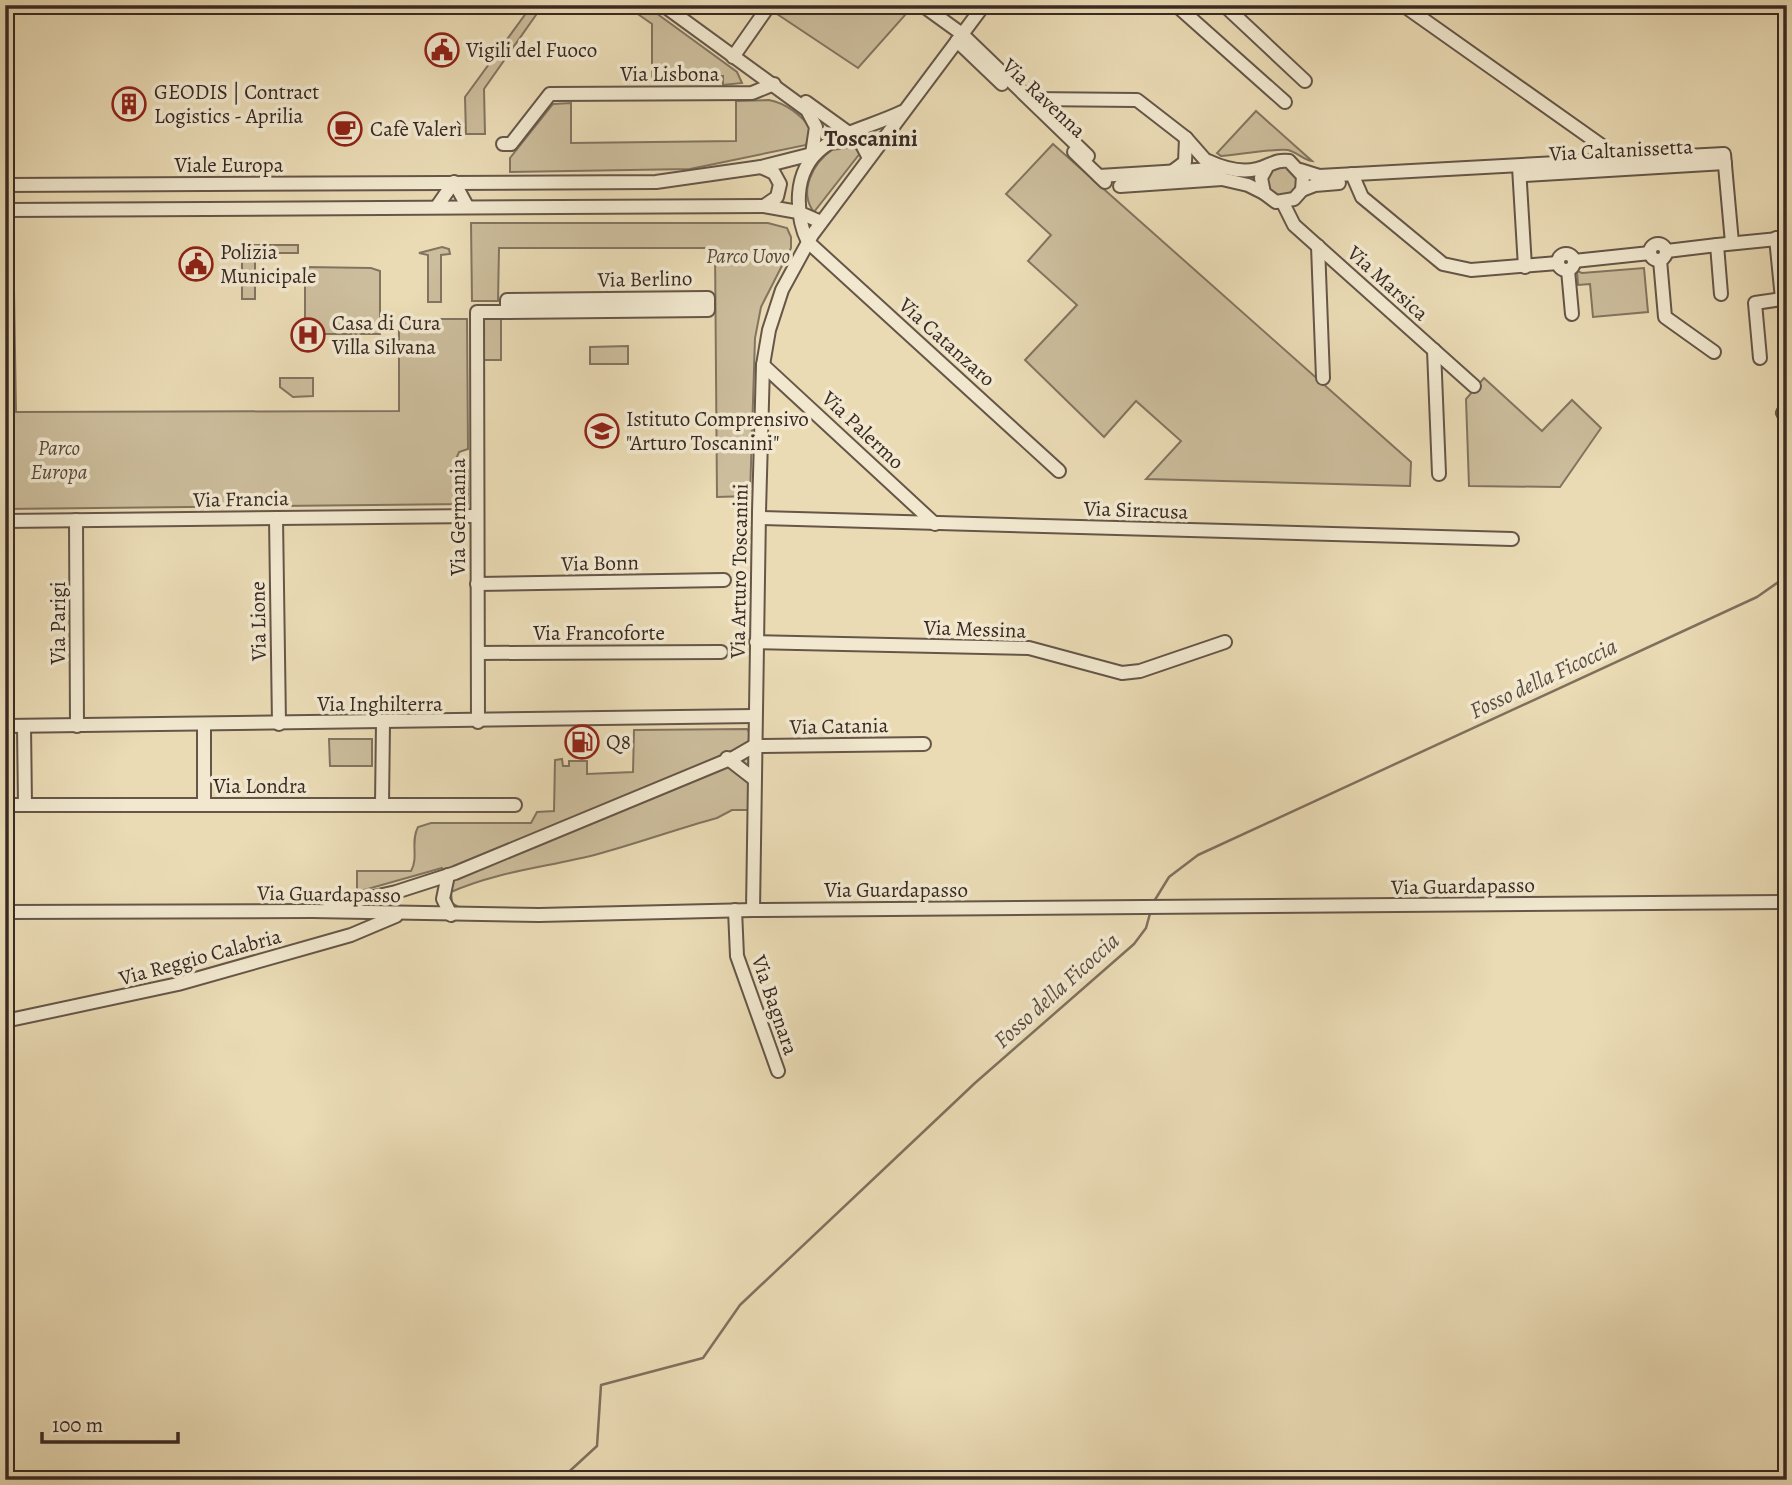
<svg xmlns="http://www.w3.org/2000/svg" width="1792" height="1485" font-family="Alegreya,serif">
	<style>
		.green { fill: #ccbd9c; stroke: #827460; stroke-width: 2 }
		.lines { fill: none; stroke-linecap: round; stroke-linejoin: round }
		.stream { stroke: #7f705e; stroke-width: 2.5 }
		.minor-casing { stroke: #655648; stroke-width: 16 }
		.minor { stroke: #f1e8cf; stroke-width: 12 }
		.labels { text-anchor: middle; stroke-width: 7; stroke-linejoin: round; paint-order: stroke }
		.poi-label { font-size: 21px; fill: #392a24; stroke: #f1e8cf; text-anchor: start }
		.street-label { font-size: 21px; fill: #392a24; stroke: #f1e8cf }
		.park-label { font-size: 21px; font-style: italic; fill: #56473c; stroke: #f1e8cf }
		.neighbourhood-label { font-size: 23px; font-weight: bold; fill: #392a24; stroke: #f1e8cf }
		.water-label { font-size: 23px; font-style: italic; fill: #5c4d41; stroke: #f1e8cf }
	</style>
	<rect width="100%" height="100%" fill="#eadbb5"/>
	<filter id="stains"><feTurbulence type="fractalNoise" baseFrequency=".00286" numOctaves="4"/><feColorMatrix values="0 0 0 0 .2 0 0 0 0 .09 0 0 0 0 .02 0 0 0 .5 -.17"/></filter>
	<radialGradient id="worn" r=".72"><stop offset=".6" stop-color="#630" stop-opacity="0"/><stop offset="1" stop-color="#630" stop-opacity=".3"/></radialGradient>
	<g class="green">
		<polygon points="532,5 543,5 484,89 485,134 466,134 465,97"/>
		<polygon points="625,5 645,5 737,72 742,83 723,85 723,76 652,77 652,24"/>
		<polygon points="779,5 894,5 906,14 858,68 774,12"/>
		<path d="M769,100C785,103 802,115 811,129L806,145L690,169L510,172V158L553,104L571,103V143L736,141V101Z"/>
		<path d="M1256,111L1312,161C1303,160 1297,152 1288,150C1276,148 1236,155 1221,156L1217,153Z"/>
		<polygon points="1053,144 1411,462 1410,486 1146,479 1181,441 1136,401 1104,437 1025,360 1077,305 1028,261 1051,235 1006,194"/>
		<path d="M853,147L861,152L814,212C798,192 813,163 832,150Z"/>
		<polygon points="1282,163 1297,172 1298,189 1283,199 1267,191 1266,173"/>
		<polygon points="471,223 768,223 787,228 791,237 791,248 761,307 755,338 750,496 717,497 715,248 499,248 498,301 472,301"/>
		<polygon points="5,229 13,229 16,412 399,411 399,319 467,319 468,449 459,452 456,459 460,468 468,470 468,504 5,509"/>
		<polygon points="242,245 298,245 298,253 255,253 255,299 242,299 242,253 237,249"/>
		<polygon points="442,247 449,249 450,254 441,255 441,302 428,302 428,255 419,253"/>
		<polygon points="305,267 371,268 380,271 380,334 309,334 305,329"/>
		<polygon points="1644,268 1648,312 1593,317 1590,284 1578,285 1577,271 1582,273"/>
		<rect x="484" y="318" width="17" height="42"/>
		<polygon points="628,346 628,364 590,364 590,347"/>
		<polygon points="280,378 313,378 313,396 293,397 280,387"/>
		<polygon points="1484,378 1542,431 1572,400 1601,428 1560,487 1469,486 1466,399"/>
		<path d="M747,729L750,733L749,810H732L717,818C677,829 638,843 598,854C549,867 498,871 451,892L452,903L459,907L451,905C446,890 452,886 442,868L357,892V871H411C419,857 410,842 418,827L431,823H531L537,812L554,811L555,760L562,759L563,766H569V761H587V774L633,772L634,730Z"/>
		<polygon points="329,739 372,739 372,766 330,766"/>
	</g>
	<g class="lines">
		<g class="stream">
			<polyline points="1153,903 1169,877 1198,855 1757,597 1787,576"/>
			<polyline points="560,1480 597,1446 601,1385 703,1358 740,1305 975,1083 1134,944 1146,928 1151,910"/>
		</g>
		<defs>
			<g id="minor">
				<polyline points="663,5 807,110 816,127 812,154"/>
				<polyline points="922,5 962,34 1088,156"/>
				<polyline points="1176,5 1285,102"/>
				<polyline points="1224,5 1305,81"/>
				<polyline points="1403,5 1622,160"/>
				<polyline points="957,41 1002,84"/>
				<polyline points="733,57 768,7 765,5"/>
				<polyline points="1030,99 1137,100 1186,138 1222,179 1248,185 1264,193"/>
				<polyline points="806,102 860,141 869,158"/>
				<path d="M902,112C859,133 803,136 799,194C798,212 800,226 808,242L1059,471"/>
				<polyline points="503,144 511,144 550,94 752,93 774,84"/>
				<polyline points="1074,152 1105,182"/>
				<path d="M1208,161C1223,168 1241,173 1257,169C1270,166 1276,159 1289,161L1303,176L1302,190L1294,199L1276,202L1264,193L1261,178L1268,165"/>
				<polyline points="761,167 774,173 780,184 777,197 764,206"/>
				<polyline points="1519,167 1525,267"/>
				<polyline points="1300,170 1319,176 1724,154 1732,243"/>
				<polyline points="1173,171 1185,162 1186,138"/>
				<polyline points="1352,174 1362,197 1443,264 1471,270 1558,263"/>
				<polyline points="1525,175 1725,163"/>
				<polyline points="1099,176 1213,169"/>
				<polyline points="5,185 656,182 761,167 812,154"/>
				<polyline points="1120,186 1222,179"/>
				<polyline points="1302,190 1315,185 1339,183"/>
				<polyline points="1283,203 1294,225 1474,386"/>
				<polyline points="438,205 454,182 467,206"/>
				<polyline points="5,210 764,206 798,212 821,222"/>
				<polyline points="1776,238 1782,299 1787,299"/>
				<circle cx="1658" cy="252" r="8"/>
				<polyline points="1318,246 1323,378"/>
				<polyline points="1667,251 1717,245"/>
				<circle cx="1566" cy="262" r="8"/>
				<polyline points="1660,260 1665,317 1714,352"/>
				<polyline points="1574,261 1650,253"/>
				<polyline points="1568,270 1572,314"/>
				<polyline points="1721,294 1717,245 1787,238"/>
				<polygon points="708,298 708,310 507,312 507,300"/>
				<polyline points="1434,350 1439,474"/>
				<polyline points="1760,358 1755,303 1782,299"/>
				<polyline points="763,365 935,524"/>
				<polyline points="1787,406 1783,413 1787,418"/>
				<polyline points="276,518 279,724"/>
				<polyline points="759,518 1512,539"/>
				<polyline points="76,520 77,726"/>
				<polyline points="5,521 477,516"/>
				<polyline points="477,584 724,580"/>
				<polyline points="756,642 1029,648 1122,673 1140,671 1225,642"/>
				<polyline points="478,653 721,652"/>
				<polyline points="478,722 477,312 507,312"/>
				<polyline points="204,725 204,805"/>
				<polyline points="5,726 755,716"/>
				<polyline points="24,726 25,805"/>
				<polyline points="727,758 754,779"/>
				<polyline points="5,805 515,805"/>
				<polyline points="382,805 383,723"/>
				<polyline points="448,875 443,899 451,915"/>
				<polyline points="329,907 396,892 455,873 735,757 754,746 924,744"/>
				<polyline points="735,910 737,956 778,1071"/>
				<polyline points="753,910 759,512 763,365 769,330 782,290 812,235 984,5"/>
				<polyline points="5,912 312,911 539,915 753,910 1787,902"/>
				<polyline points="5,1021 178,984 351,935 396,916"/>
			</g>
		</defs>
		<use href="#minor" class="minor-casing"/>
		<use href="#minor" class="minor"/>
	</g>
	<defs>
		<symbol id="civic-ring" viewBox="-11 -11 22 22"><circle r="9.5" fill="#f1e8cf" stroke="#8f2418" stroke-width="1.5"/><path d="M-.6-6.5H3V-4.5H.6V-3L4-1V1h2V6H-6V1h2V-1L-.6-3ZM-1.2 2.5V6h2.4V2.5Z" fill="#8f2418"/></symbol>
		<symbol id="building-ring" viewBox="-11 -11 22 22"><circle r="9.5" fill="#f1e8cf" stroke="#8f2418" stroke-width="1.5"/><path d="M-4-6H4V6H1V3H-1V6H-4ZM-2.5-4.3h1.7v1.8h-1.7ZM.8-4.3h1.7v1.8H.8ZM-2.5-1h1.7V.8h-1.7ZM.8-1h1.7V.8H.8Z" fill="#8f2418"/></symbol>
		<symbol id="cafe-ring" viewBox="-11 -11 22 22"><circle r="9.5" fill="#f1e8cf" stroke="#8f2418" stroke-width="1.5"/><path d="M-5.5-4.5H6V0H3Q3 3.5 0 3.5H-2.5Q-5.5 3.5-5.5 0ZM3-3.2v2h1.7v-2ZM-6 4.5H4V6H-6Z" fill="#8f2418"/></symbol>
		<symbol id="hospital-ring" viewBox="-11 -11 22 22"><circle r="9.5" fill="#f1e8cf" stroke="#8f2418" stroke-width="1.5"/><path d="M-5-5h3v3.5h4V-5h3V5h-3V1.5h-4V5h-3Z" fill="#8f2418"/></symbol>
		<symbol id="school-ring" viewBox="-11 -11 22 22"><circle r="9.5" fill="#f1e8cf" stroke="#8f2418" stroke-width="1.5"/><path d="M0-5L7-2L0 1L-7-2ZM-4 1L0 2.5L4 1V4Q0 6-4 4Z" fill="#8f2418"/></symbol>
		<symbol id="fuel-ring" viewBox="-11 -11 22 22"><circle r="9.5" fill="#f1e8cf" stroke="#8f2418" stroke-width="1.5"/><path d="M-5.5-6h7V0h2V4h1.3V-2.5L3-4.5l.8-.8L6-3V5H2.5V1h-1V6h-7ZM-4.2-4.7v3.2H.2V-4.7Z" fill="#8f2418"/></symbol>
	</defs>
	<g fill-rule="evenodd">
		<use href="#civic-ring" x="423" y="31" width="38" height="38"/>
		<use href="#building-ring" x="110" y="85" width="38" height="38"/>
		<use href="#cafe-ring" x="326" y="110" width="38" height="38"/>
		<use href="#civic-ring" x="177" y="245" width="38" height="38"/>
		<use href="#hospital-ring" x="289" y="316" width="38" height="38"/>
		<use href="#school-ring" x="583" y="412" width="38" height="38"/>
		<use href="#fuel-ring" x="563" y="723" width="38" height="38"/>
	</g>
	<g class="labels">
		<g class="poi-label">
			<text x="466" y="57">Vigili del Fuoco</text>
			<text x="154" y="99">GEODIS | Contract<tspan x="154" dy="24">Logistics - Aprilia</tspan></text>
			<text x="370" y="136">Cafè Valerì</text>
			<text x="220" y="259">Polizia<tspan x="220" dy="24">Municipale</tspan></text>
			<text x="332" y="330">Casa di Cura<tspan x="332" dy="24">Villa Silvana</tspan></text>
			<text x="626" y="426">Istituto Comprensivo<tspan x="626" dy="24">"Arturo Toscanini"</tspan></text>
			<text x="606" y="749">Q8</text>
		</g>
		<g class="street-label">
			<text x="670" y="81">Via Lisbona</text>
			<text transform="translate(1044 98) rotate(43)" y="7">Via Ravenna</text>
			<text transform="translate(1621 150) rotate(-3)" y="7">Via Caltanissetta</text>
			<text x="229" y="172">Viale Europa</text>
			<text transform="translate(645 279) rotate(-1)" y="7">Via Berlino</text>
			<text transform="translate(1388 283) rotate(42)" y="7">Via Marsica</text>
			<text transform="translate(947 342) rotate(42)" y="7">Via Catanzaro</text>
			<text transform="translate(863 430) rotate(43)" y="7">Via Palermo</text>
			<text transform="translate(241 499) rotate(-1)" y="7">Via Francia</text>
			<text transform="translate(1136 510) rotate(2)" y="7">Via Siracusa</text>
			<text transform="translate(458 517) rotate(-90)" y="7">Via Germania</text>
			<text transform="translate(600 563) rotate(-1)" y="7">Via Bonn</text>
			<text transform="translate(739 571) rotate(-89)" y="7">Via Arturo Toscanini</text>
			<text transform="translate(258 621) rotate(-91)" y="7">Via Lione</text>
			<text transform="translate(58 623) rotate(-90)" y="7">Via Parigi</text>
			<text transform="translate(975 629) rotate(2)" y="7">Via Messina</text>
			<text x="599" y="640">Via Francoforte</text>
			<text x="380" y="711">Via Inghilterra</text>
			<text transform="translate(839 726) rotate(-1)" y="7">Via Catania</text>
			<text x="260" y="793">Via Londra</text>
			<text transform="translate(1463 886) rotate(-1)" y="7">Via Guardapasso</text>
			<text x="896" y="897">Via Guardapasso</text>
			<text transform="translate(329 894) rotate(1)" y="7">Via Guardapasso</text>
			<text transform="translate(200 957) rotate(-15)" y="7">Via Reggio Calabria</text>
			<text transform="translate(775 1005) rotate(71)" y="7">Via Bagnara</text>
		</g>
		<g class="park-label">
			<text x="748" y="263">Parco Uovo</text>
			<text x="59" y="455">Parco<tspan x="59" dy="24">Europa</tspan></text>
		</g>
		<g class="neighbourhood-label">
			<text x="871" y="146">Toscanini</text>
		</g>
		<g class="water-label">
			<text transform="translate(1543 678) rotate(-25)" y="8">Fosso della Ficoccia</text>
			<text transform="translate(1056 990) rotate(-42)" y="8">Fosso della Ficoccia</text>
		</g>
	</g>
	<rect width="1792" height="1485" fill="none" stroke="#eadbb5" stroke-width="28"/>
	<rect x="7" y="7" width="1778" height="1471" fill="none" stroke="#392a24" stroke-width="3.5"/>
	<rect x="14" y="14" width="1764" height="1457" fill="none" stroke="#392a24" stroke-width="2"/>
	<path d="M42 1432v10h136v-10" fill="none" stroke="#392a24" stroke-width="3.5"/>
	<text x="52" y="1432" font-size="21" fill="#392a24" stroke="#f1e8cf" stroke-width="5" paint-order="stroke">100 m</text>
	<rect width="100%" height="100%" filter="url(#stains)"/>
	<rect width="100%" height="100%" fill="url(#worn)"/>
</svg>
